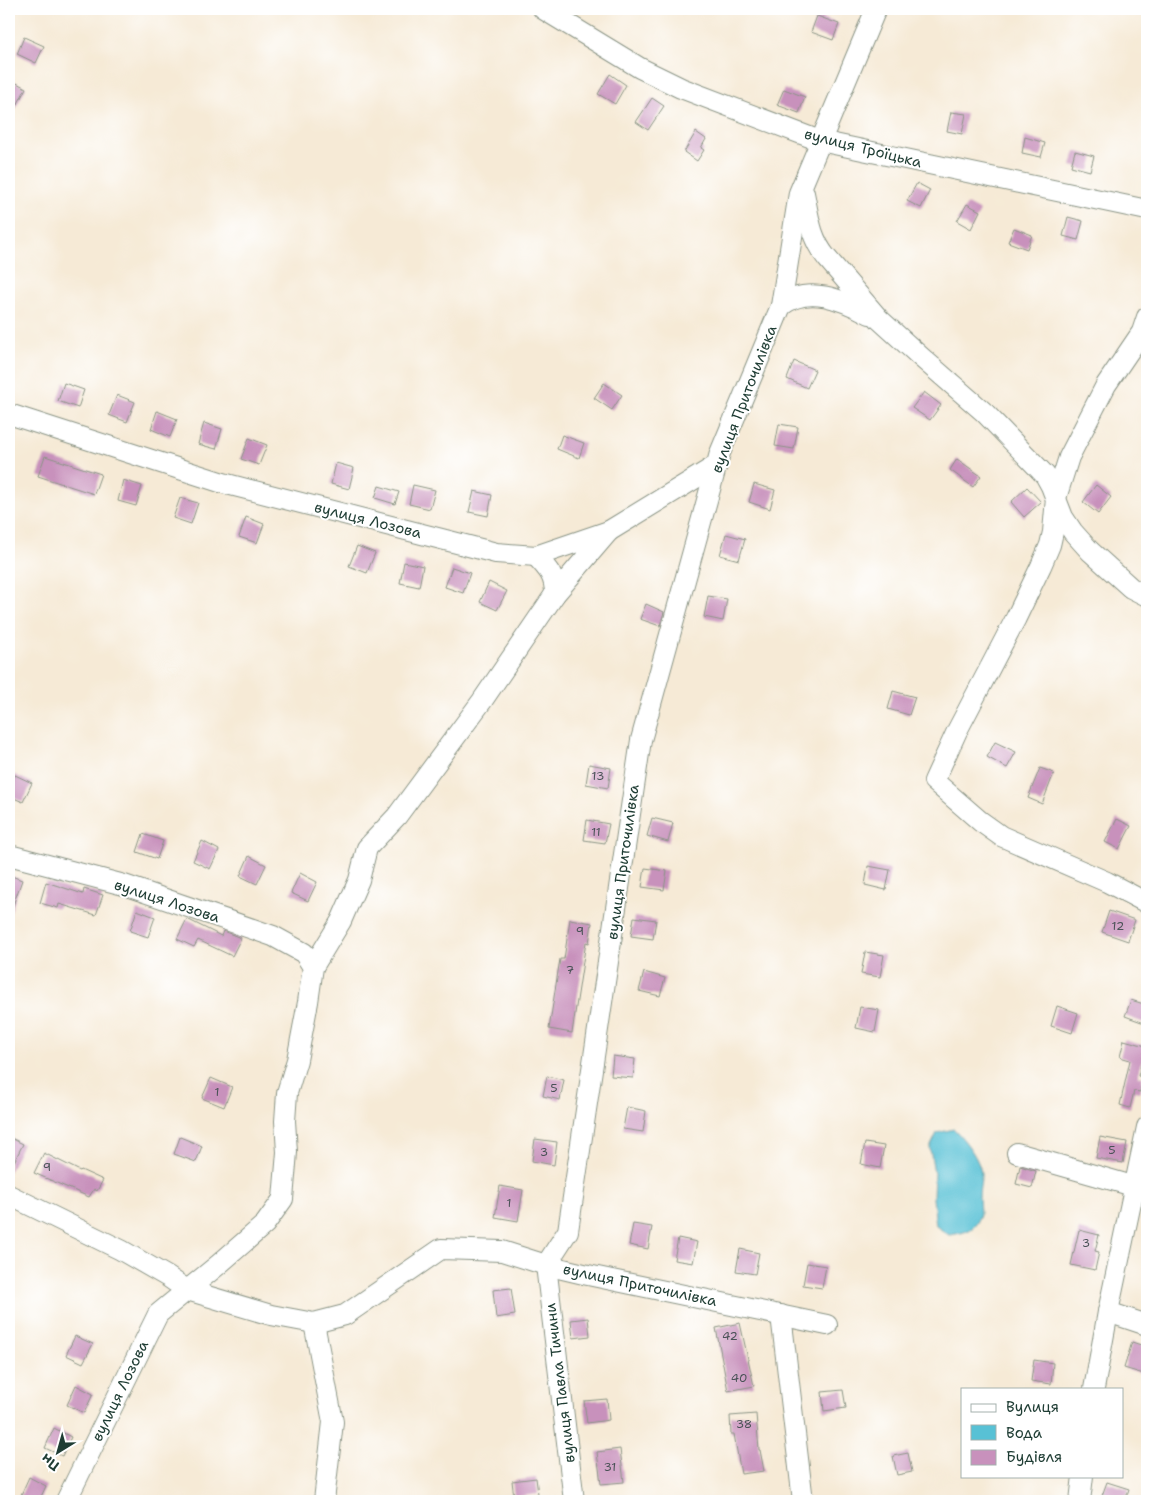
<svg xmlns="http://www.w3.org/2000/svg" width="1156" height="1510" font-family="'Shantell Sans',sans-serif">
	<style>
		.water { fill: #58c1d5; stroke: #3c7f84 }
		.building { fill: #c891bc }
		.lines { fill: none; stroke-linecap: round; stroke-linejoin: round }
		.minor-casing { stroke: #8a9485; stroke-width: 22 }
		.minor { stroke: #fff; stroke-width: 20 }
		.labels { text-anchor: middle; stroke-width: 4; stroke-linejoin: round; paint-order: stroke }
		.number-label { font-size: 12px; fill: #495256 }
		.street-label { font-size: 15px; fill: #1f3d34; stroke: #fff }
	</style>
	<rect width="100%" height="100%" fill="#fff"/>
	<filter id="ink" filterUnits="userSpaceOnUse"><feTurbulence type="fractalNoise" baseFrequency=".02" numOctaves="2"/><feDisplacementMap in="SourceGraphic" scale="10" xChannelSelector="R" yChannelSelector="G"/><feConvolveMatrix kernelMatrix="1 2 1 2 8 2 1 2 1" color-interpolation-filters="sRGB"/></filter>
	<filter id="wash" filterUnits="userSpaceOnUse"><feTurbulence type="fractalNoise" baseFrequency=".0096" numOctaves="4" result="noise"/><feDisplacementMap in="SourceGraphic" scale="20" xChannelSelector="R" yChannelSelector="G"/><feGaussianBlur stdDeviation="1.12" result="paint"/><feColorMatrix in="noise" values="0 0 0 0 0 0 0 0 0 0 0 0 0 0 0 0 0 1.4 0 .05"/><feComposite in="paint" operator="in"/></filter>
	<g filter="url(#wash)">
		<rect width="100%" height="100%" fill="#f6ead6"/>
		<path class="water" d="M954,1129C964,1139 981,1160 981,1175C981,1183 979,1190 979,1198C979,1203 980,1208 980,1213C978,1231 963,1233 949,1235L936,1226L933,1198L934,1173L930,1148L937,1133Z"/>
		<g id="blocks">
			<g class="building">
				<polygon points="817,16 839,24 833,40 811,32"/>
				<polygon points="24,37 44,46 36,63 17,54"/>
				<polygon points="610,74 626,85 615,104 598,94"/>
				<polygon points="9,79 26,88 9,121"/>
				<polygon points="784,89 805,97 799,113 777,105"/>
				<polygon points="652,98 664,106 648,130 636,122"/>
				<polygon points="951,112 966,114 962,134 947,131"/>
				<polygon points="696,132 706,139 701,148 704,150 697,161 684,152"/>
				<polygon points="1025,137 1045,143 1041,157 1022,153"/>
				<polygon points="1075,151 1094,156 1090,171 1071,166"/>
				<polygon points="917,183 930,190 921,208 907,201"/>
				<polygon points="967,204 980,211 971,229 957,221"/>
				<polygon points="1068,217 1083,221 1078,240 1063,236"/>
				<polygon points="1014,228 1032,235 1027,249 1008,242"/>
				<polygon points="794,361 815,370 807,388 787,379"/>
				<polygon points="64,383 84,390 78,408 58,401"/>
				<polygon points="604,383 622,395 612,410 594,398"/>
				<polygon points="924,392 941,405 930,420 912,408"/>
				<polygon points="117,395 135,402 127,422 109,415"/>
				<polygon points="157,411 177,419 170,437 151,429"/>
				<polygon points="204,423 222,429 216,449 198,444"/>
				<polygon points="779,424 798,427 794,449 775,446"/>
				<polygon points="562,435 584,443 579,458 557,449"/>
				<polygon points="249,438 267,445 259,465 241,459"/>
				<polygon points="45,456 101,474 94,494 38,476"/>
				<polygon points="957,459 981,476 973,487 950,470"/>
				<polygon points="336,463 354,468 349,489 331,484"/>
				<polygon points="123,480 142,486 136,506 118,501"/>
				<polygon points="754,484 775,490 770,509 749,502"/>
				<polygon points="413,485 435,490 430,509 409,504"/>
				<polygon points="1096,485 1111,497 1098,514 1083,502"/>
				<polygon points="379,486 399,492 395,504 375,498"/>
				<polygon points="1027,487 1041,502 1024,517 1011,502"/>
				<polygon points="474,491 492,495 488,516 469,512"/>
				<polygon points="180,498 198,503 191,524 173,518"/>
				<polygon points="246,517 264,524 257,543 239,537"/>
				<polygon points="726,534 745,539 739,560 720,555"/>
				<polygon points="357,546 375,553 367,573 349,566"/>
				<polygon points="404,562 423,566 419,587 400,583"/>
				<polygon points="452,567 470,573 463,593 445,587"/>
				<polygon points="489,582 507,591 497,610 480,602"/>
				<polygon points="708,596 727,599 723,621 704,617"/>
				<polygon points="646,604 664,612 660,626 640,619"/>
				<polygon points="893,691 915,697 909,715 888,709"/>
				<polygon points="995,742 1016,752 1007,768 987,757"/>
				<polygon points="589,764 611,768 608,788 586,784"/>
				<polygon points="1040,768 1054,773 1042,804 1028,798"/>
				<polygon points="15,775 32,783 23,802 9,796 9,787"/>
				<polygon points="652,818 673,823 668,842 647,836"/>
				<polygon points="1117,819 1131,826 1119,849 1105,842"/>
				<polygon points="587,820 609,824 605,843 584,840"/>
				<polygon points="143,834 163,841 157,859 137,852"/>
				<polygon points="202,841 219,850 210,869 193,861"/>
				<polygon points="249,856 266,865 257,884 240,876"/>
				<polygon points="868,866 890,870 886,890 865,885"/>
				<polygon points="645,868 667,871 664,890 642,887"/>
				<polygon points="300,873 317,882 308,901 291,893"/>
				<polygon points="9,875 22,880 10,914 9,914"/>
				<polygon points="46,882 83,894 84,889 103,895 96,915 59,904 58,908 40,903"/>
				<polygon points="137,910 155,917 148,937 130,931"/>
				<polygon points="1109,911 1135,920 1128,941 1102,932"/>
				<polygon points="634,917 656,920 653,939 631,936"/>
				<polygon points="187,919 221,936 223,931 241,938 232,956 198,940 194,947 177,939"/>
				<polygon points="570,919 592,923 589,943 586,942 572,1033 549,1029 560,959 564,959"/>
				<polygon points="865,952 884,955 880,977 861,974"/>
				<polygon points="644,972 665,978 660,996 639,991"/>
				<polygon points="1131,1000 1147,1005 1147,1024 1125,1016"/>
				<polygon points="1057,1006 1078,1013 1072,1033 1051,1026"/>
				<polygon points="860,1007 879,1010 875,1032 856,1028"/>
				<polygon points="1124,1040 1146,1046 1138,1076 1143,1077 1140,1092 1134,1091 1130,1108 1120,1105 1130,1060 1120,1057"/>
				<polygon points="613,1056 635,1059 633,1078 611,1076"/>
				<polygon points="547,1076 564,1080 560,1100 543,1096"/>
				<polygon points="211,1078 232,1087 224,1107 202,1098"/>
				<polygon points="627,1107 646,1111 643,1132 623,1129"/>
				<polygon points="9,1137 23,1144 9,1172"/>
				<polygon points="180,1137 202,1146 196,1162 174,1154"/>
				<polygon points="1100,1137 1127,1142 1123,1163 1096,1158"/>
				<polygon points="535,1139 557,1142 554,1165 532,1161"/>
				<polygon points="865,1143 884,1146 880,1168 861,1164"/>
				<polygon points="44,1153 80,1171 81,1170 103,1180 97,1191 94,1189 89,1197 34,1173"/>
				<polygon points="1020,1166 1036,1171 1032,1188 1016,1184"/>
				<polygon points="500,1186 523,1190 518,1221 495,1217"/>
				<polygon points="633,1224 652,1227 648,1249 629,1245"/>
				<polygon points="1079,1230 1099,1235 1095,1251 1099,1252 1095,1270 1071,1265"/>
				<polygon points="678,1238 697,1242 693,1263 674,1260"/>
				<polygon points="740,1249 759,1253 755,1274 736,1271"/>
				<polygon points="807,1263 826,1266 822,1288 803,1285"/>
				<polygon points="511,1288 515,1315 496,1318 493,1290"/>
				<polygon points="588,1318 590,1336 573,1338 571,1320"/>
				<polygon points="740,1323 754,1386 728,1391 716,1328"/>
				<polygon points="75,1336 93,1344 83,1363 66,1355"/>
				<polygon points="1132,1342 1147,1347 1147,1375 1124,1368"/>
				<polygon points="1034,1360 1053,1363 1051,1384 1031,1381"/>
				<polygon points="76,1385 93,1394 84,1413 67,1405"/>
				<polygon points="843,1390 846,1408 824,1411 822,1392"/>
				<polygon points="607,1399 609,1420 587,1423 584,1401"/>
				<polygon points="756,1414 759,1450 760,1450 764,1471 741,1474 734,1434 731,1434 730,1416"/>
				<polygon points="54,1428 71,1437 62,1456 45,1448"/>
				<polygon points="620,1449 624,1482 601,1484 597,1452"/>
				<polygon points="908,1453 912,1472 897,1475 893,1456"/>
				<polygon points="29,1477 46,1486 39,1501 30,1501 20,1497"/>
				<polygon points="536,1478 538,1494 514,1497 512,1481"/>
				<polygon points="1107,1482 1129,1489 1125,1501 1100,1501"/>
			</g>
		</g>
	</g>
	<g filter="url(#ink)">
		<use href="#blocks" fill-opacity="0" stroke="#8a9485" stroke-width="1"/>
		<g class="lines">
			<defs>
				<g id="minor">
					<polyline points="543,9 640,68 681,88 820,141 1147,210"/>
					<path d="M804,193C809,217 810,237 826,257L879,319L922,358L985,413L1045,475L1051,486L1063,517L1073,532L1090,551L1131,588L1147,596"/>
					<path d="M781,306C808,284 843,300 870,314"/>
					<polyline points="1147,317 1142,332 1106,385 1069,457 1056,498 1053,532 1050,545 1041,566 1016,618 957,731 934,781 980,821 1001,836 1107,882 1147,903"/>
					<polyline points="9,414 223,483 496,553 536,556 609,531 717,465"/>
					<path d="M536,556C548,569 555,576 555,594"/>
					<polyline points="9,855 124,885 273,936 304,953 313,967"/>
					<polyline points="1017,1153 1147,1190"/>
					<polyline points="9,1195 121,1250 168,1277 187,1290 271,1315 314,1323 345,1315 441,1249 502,1251 546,1265 588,1275 827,1325"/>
					<polyline points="546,1265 568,1231 641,740 720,453 781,306 799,193 876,9"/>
					<polyline points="546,1265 574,1501"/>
					<polyline points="1108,1312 1147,1325"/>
					<polyline points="781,1315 803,1501"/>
					<polyline points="314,1323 333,1422 324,1501"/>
					<polyline points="1094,1389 1108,1312 1147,1127"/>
					<polyline points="66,1501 158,1314 218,1265 265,1224 283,1199 287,1152 285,1121 287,1093 297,1060 308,1002 313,967 341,921 359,880 367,848 397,816 482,701 555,594 609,531"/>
					<polyline points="1080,1501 1083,1476"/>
				</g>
			</defs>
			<use href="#minor" class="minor-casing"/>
			<use href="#minor" class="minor"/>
		</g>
	</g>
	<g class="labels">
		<g class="number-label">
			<text x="598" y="780">13</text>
			<text x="596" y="836">11</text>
			<text x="1118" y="930">12</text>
			<text x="580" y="935">9</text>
			<text x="570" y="974">7</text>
			<text x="554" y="1092">5</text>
			<text x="217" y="1096">1</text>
			<text x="1112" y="1154">5</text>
			<text x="544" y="1156">3</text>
			<text x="47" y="1171">9</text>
			<text x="509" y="1207">1</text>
			<text x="1086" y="1247">3</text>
			<text x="730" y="1340">42</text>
			<text x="739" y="1382">40</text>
			<text x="744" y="1428">38</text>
			<text x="610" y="1471">31</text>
		</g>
		<g class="street-label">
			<text transform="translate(863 148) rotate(14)" y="5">вулиця Троїцька</text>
			<text transform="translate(744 399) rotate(-69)" y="5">вулиця Приточилівка</text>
			<text transform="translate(368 520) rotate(14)" y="5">вулиця Лозова</text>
			<text transform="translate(623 862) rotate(-82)" y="5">вулиця Приточилівка</text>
			<text transform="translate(167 901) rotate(18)" y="5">вулиця Лозова</text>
			<text transform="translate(640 1285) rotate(12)" y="5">вулиця Приточилівка</text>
			<text transform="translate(560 1383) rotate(-97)" y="5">вулиця Павла Тичини</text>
			<text transform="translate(120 1391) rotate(-64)" y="5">вулиця Лозова</text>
		</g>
	</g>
	<rect width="1156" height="1510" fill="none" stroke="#fff" stroke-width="30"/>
	<rect x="961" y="1388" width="162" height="90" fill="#ffffff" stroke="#a5b1ae"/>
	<rect x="971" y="1404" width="25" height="8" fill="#ffffff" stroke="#a5b1ae"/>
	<text x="1006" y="1412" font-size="15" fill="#1f3d34">Вулиця</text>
	<rect x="971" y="1425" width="25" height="15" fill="#58c1d5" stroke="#a5b1ae"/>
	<text x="1006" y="1438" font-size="15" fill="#1f3d34">Вода</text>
	<rect x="971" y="1450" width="25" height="15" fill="#c891bc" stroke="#a5b1ae"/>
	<text x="1006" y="1462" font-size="15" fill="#1f3d34">Будівля</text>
	<g transform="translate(58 1452) rotate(217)" stroke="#ffffff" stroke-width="4" paint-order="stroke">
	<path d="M0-4L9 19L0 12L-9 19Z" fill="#1f3d34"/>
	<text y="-8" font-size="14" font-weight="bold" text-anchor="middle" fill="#1f3d34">Пн</text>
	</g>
</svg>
